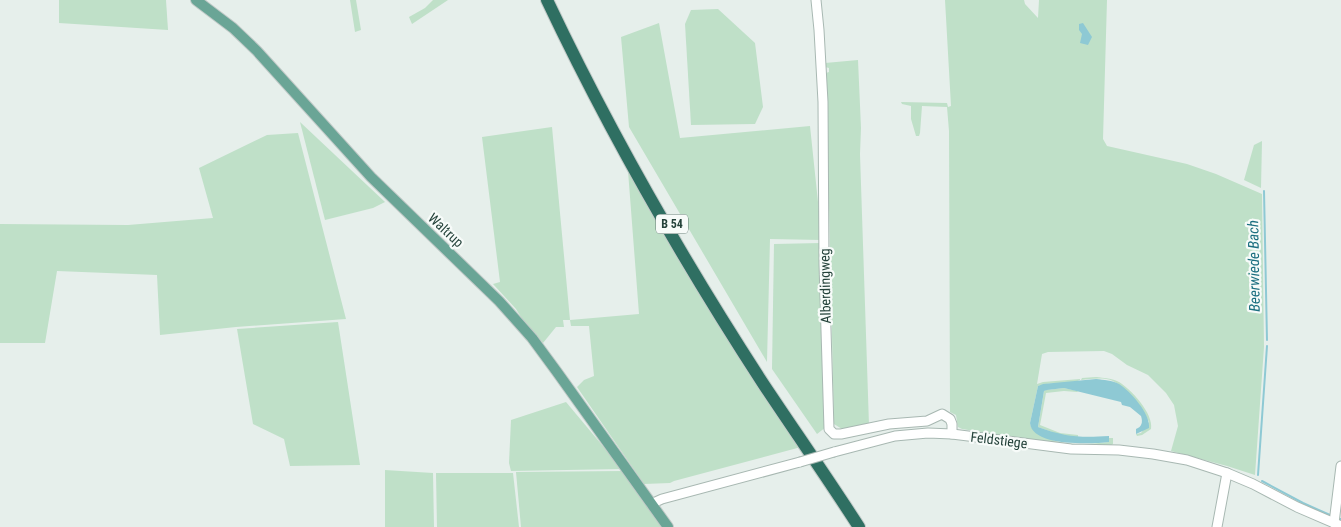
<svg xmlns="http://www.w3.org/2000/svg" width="1341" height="527" font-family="'Roboto Condensed',sans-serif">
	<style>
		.green { fill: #bfe0c8 }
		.water { fill: #8ec9d4 }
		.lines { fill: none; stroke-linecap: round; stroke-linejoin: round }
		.stream { stroke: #8ec9d4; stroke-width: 2 }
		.minor-casing { stroke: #a8b8b2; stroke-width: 11 }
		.major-casing { stroke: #c2cac8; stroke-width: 12 }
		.highway-casing { stroke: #c2cac8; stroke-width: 14 }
		.minor { stroke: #fff; stroke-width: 9 }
		.major { stroke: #6aa596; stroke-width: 10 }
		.highway { stroke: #2f6f62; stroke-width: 12 }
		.minor-bridge-casing { stroke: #a8b8b2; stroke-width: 11; stroke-linecap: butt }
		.minor-bridge { stroke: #fff; stroke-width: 9 }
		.labels { text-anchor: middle; stroke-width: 4.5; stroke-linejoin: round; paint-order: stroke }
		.shield { fill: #f7fbf9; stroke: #637a73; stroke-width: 1 }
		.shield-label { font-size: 12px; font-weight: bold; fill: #24423a }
		.street-label { font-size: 14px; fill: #24423a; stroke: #f7fbf9 }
		.water-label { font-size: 15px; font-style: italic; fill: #1c6f80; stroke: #f7fbf9 }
	</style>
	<rect width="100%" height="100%" fill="#e6efeb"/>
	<g class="green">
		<polygon points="59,0 166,0 168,30 59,23"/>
		<polygon points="350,0 356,0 361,30 355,32"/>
		<polygon points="433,0 448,0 412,24 409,17 425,8"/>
		<path d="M945,0H1024L1025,4L1038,18L1039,0H1107L1103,139L1107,146L1187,164L1216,174L1262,194L1264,347L1255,475L1227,466L1171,451L1178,426L1174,405L1166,393L1148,375L1127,365L1112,354L1104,351L1048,352L1042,354L1037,384L1043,382L1080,379V380C1068,386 1051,381 1038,386L1030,423L1031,427C1036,431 1042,436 1048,438C1067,447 1089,444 1109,442V438H1113V444L1110,446L1097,449L994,436V434L962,429L958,427L956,415L950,412L949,131L947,107L922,106L920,133L919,136H916L911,119V106L902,104L901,102L947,103L948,107L951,106Z"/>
		<polygon points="718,9 755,43 763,107 755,124 691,125 685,24 691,10"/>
		<polygon points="659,23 680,138 810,126 822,240 770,239 767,362 629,127 621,37"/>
		<polygon points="858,60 861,128 860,154 869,425 842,429 834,424 826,73 829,72 829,68 825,67 825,63"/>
		<polygon points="300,122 385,202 373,208 325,220"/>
		<polygon points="552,127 570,320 639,314 628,171 672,248 801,447 674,481 670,483 644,484 577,387 584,380 594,376 589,326 571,326 570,320 563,320 564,327 556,327 543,343 524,322 516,309 493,284 500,282 482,137"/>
		<polygon points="298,133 346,319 236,327 160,335 157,275 57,271 45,343 0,343 0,224 128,225 213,218 199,168 267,135"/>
		<polygon points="1262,141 1261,188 1244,180 1254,145"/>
		<polygon points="821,243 826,427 817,434 772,369 774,244"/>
		<polygon points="338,322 360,465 290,466 284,439 253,424 237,329"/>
		<path d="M1096,377C1104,378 1112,378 1119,382C1131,389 1154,414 1151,429L1142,435L1137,436L1136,434L1141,433L1149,422C1143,408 1126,388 1113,381C1104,377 1090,379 1081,380L1082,378Z"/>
		<polygon points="1064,388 1078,391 1077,392 1064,391 1046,393 1040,425 1060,433 1078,435 1078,437 1060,435 1038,427 1044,391 1046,390"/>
		<polygon points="566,402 622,469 511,471 509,463 511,420"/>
		<polygon points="385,470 433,473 434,527 385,527"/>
		<polygon points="624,471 663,527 521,527 516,472"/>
		<polygon points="436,473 513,473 519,527 437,527"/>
	</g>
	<g class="water">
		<polygon points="1083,23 1092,37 1088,45 1080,43 1082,34 1079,30 1079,24"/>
		<path d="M1096,379C1104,380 1112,380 1119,384C1130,391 1151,414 1149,428L1136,434V429C1142,427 1143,422 1141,416L1130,407L1122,405L1121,402L1064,388L1047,390L1044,391L1038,427C1065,437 1081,438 1109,436V442C1092,444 1032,447 1030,423L1038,386L1043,384Z"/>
	</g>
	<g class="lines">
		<g class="stream">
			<polyline points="1264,191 1267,340"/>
			<polyline points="1258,475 1267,346"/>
			<polyline points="1262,481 1303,503 1330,515"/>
			<polyline points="1340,519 1341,519"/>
		</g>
		<defs>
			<g id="minor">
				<polyline points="816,0 819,30 823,102 824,264 829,429 834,434 841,434 889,424 927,421 942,414 950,419 952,424 952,434"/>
				<polyline points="834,452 895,436 928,433 952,434 1071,449 1119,450 1153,454 1187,460 1227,473 1253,484 1297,507 1341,526"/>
				<polyline points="651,504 662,499 800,462"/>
				<polyline points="1334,523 1341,466"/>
				<polyline points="1217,527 1227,473"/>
			</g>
			<polyline id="major" points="196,0 233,28 257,51 371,177 499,301 532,338 557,372 668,527"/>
			<path id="highway" d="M547,0C610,133 684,262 764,385C796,433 828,479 859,527"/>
		</defs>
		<use href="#minor" class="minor-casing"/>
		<use href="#major" class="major-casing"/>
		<use href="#highway" class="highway-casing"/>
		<use href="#minor" class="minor"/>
		<use href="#major" class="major"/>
		<use href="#highway" class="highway"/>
		<defs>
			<polyline id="minor-bridge" points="800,462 834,452"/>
		</defs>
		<use href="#minor-bridge" class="minor-bridge-casing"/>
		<use href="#minor-bridge" class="minor-bridge"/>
	</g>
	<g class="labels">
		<rect class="shield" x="656" y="214.5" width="32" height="19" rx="4"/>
		<g class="shield-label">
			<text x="672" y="228">B 54</text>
		</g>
		<g class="street-label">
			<text transform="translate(446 230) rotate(43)" y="5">Waltrup</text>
			<text transform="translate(825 286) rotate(-91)" y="5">Alberdingweg</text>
			<text transform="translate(999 440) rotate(7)" y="5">Feldstiege</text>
		</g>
		<g class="water-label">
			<text transform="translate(1254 266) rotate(-91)" y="5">Beerwiede Bach</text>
		</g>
	</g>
</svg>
